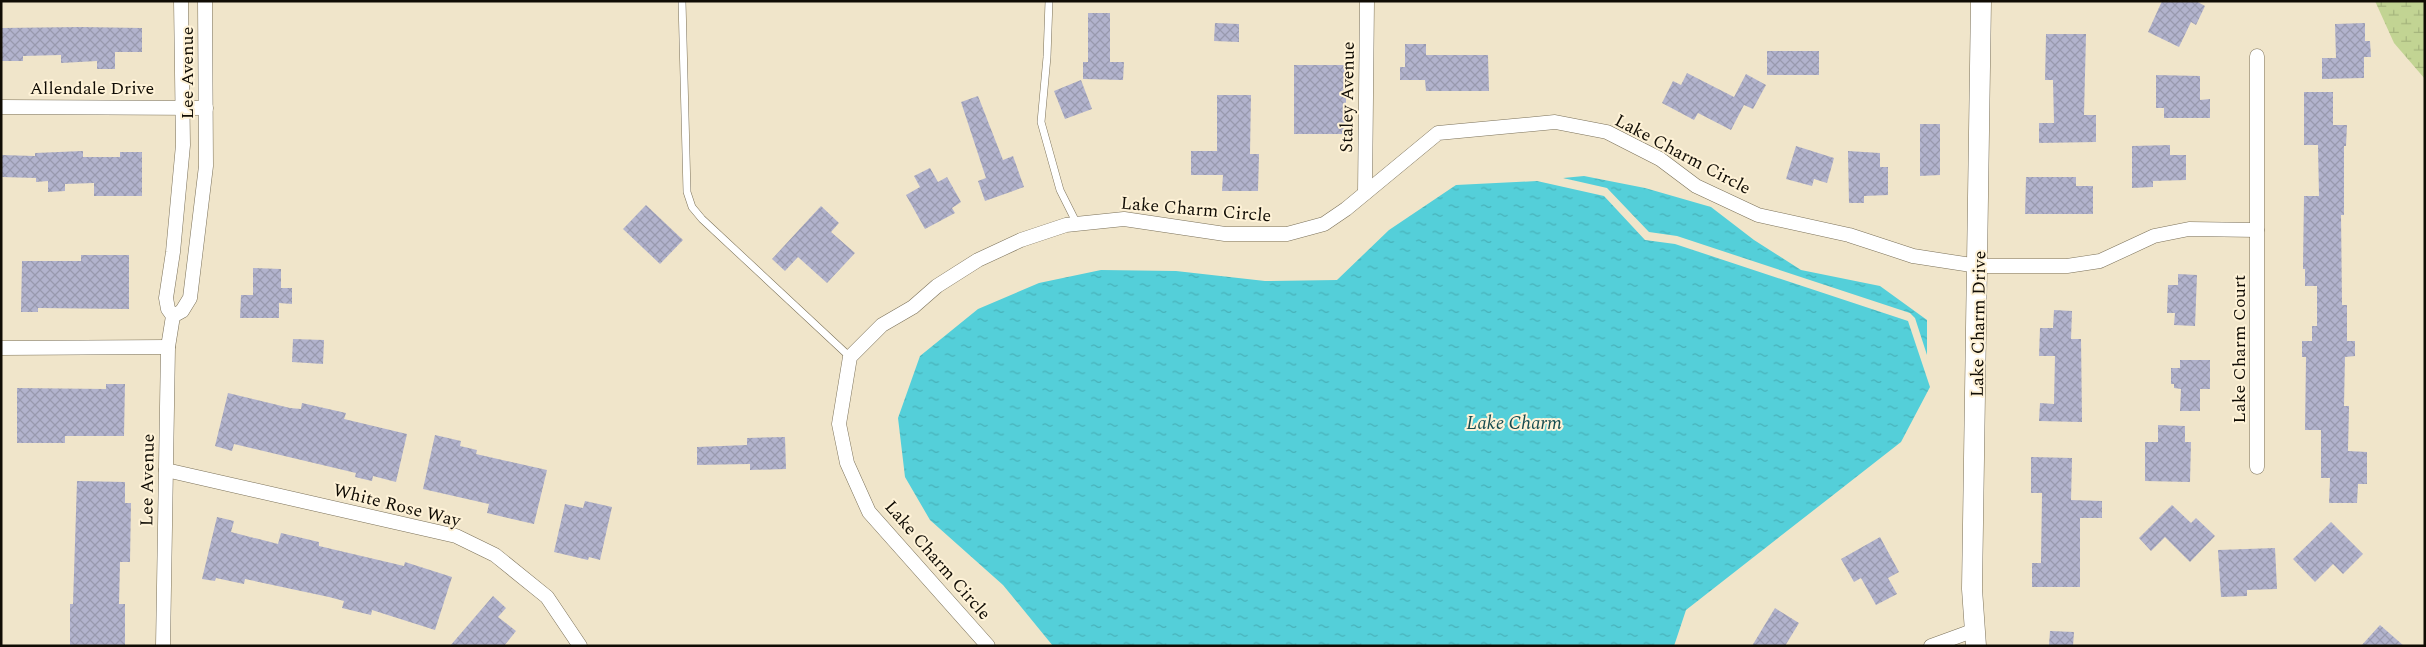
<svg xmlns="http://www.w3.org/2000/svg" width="2426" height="647" font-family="Spectral,serif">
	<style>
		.wetland { fill: url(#wetland-marsh) }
		.water { fill: url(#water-ripples) }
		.building { fill: url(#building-cross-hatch) }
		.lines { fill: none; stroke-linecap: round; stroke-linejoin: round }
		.lane-casing { stroke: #7b7159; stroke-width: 8 }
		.street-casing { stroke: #7b7159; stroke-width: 15 }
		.secondary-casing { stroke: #7b7159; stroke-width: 21 }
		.lane { stroke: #fff; stroke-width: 7 }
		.street { stroke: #fff; stroke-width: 14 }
		.secondary { stroke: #fff; stroke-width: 20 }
		.labels { text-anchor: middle; stroke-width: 4; stroke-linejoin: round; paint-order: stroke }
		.street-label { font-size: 18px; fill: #100c04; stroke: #fef2d7 }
		.water-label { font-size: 19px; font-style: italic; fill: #164c50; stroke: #fef2d7 }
	</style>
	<defs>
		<pattern id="wetland-marsh" width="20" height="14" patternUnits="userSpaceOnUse" patternTransform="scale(1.25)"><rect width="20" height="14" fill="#c2d493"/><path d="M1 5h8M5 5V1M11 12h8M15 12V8" fill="none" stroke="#a6b57d"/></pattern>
		<pattern id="water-ripples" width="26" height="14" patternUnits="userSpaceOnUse" patternTransform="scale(1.25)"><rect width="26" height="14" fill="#54cfd9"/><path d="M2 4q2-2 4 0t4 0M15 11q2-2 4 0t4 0" fill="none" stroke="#48b1b9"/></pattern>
		<pattern id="building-cross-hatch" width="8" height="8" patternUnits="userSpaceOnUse" patternTransform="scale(1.25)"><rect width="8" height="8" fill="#b2b3cd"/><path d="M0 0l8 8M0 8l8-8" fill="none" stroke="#9899ae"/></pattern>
	</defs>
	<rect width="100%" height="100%" fill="#f0e5ca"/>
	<polygon class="wetland" points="2375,1 2425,1 2425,79 2394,43"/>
	<g class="water">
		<polygon points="1584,176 1645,188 1711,207 1754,240 1801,270 1880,286 1927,320 1927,355 1915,318 1910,313 1677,236 1649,232 1607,188 1563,178"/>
		<polygon points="1537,181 1604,196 1645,240 1675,244 1908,321 1930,387 1901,442 1686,610 1674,646 1053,646 1003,585 930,520 905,477 898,418 920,356 978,309 1039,283 1101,270 1176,271 1265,281 1337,280 1389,230 1456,185"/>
	</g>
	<g class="building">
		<polygon points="2162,1 2196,1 2205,6 2196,25 2191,22 2179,47 2148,32"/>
		<polygon points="1088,13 1110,13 1110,62 1124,62 1123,80 1083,79 1083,62 1088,62"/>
		<polygon points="1215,23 1239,24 1239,42 1214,41"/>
		<polygon points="2365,23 2365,41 2370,41 2371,57 2364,57 2364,78 2322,79 2322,58 2336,58 2335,24"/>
		<polygon points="81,27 142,28 142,52 115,52 115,69 97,69 97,61 61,63 61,55 23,56 23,61 2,61 1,28"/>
		<polygon points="2046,34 2086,34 2084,115 2096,115 2096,142 2039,143 2039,123 2054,123 2053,80 2045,80"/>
		<polygon points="1405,44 1426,44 1426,55 1488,55 1489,91 1426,91 1425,80 1400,80 1400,67 1405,67"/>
		<rect x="1767" y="51" width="52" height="24"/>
		<rect x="1294" y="65" width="52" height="69"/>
		<polygon points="1687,73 1734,97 1746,74 1766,85 1753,109 1744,105 1731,130 1698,113 1694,120 1662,103 1673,81 1681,85"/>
		<polygon points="2156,75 2200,76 2200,100 2210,99 2210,118 2164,118 2164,108 2156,108"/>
		<polygon points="1081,80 1092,109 1065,119 1054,91"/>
		<polygon points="2304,92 2333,92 2333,125 2347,125 2346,146 2344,146 2344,215 2341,215 2342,305 2347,305 2347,341 2355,341 2355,356 2345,357 2344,406 2349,406 2348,451 2367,452 2367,484 2358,484 2357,503 2329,503 2330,478 2321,478 2321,430 2305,430 2306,357 2302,357 2302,341 2312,341 2312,326 2317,326 2317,286 2305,286 2305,269 2303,269 2304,196 2319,196 2318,145 2304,145"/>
		<polygon points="1217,95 1251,95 1250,154 1259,154 1258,191 1222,191 1223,175 1191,175 1191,151 1217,151"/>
		<polygon points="978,96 1003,160 1013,156 1024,187 985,201 978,181 986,178 961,102"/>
		<polygon points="1920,124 1940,124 1940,175 1920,176"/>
		<polygon points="2170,145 2170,155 2186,155 2186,180 2153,181 2153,187 2132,188 2132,146"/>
		<polygon points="1796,146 1834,158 1827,183 1814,179 1812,186 1786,179"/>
		<polygon points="83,151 83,157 120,157 120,152 142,152 142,196 94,196 94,183 65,184 65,191 48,192 48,181 36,182 36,178 1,177 1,155 35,156 35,153"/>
		<polygon points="1848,151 1880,153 1880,167 1888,167 1888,195 1864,196 1864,203 1849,203"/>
		<polygon points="930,168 938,182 947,177 961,202 952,208 955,213 925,229 906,195 920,187 914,176"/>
		<polygon points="2026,177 2076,177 2076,186 2093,186 2093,214 2025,214"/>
		<polygon points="646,205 683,240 660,264 623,229"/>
		<polygon points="821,206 839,223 831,232 855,253 827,283 798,257 785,271 772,259"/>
		<polygon points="81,255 129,255 129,309 38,308 38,312 21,312 22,261 81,261"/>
		<polygon points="253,268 281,269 281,288 292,288 292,304 279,303 279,318 240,318 241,295 253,295"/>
		<polygon points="2178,274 2197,275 2195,326 2174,325 2175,313 2167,313 2168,285 2178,285"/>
		<polygon points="2054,310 2072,311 2071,339 2081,339 2082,422 2039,421 2040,403 2054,404 2055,356 2039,356 2040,328 2053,328"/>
		<polygon points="293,339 324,340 323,364 292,362"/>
		<polygon points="2180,360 2210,360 2210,389 2200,389 2200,411 2180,411 2181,389 2174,388 2174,384 2171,384 2171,368 2180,368"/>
		<polygon points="106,384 125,384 124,436 65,436 65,443 17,443 17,388 106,389"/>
		<polygon points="228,393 290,408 301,409 302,403 346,413 344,419 407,434 396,482 373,476 372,481 355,477 356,473 234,444 232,451 215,446"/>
		<polygon points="2158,425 2185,426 2185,442 2191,442 2190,482 2145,481 2145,442 2158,442"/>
		<polygon points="435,435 461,441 460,446 477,450 476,454 547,470 534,524 487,513 489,504 423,489"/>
		<polygon points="785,437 786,469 750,470 750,464 697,465 697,447 747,445 747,438"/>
		<polygon points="2031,457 2072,458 2071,500 2102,501 2102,518 2080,518 2080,587 2032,587 2032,563 2041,563 2042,493 2031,493"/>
		<polygon points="77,481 125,482 125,503 131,503 130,562 120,562 119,604 125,604 125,646 70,646 70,604 73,604"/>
		<polygon points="585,501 612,507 600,560 589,557 588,560 554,552 565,504 583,508"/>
		<polygon points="2172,505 2191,523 2196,518 2215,536 2190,562 2165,537 2151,551 2139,538"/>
		<polygon points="217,517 234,521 231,532 278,544 281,533 319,542 319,546 404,566 405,562 452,577 435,630 372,610 371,615 342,608 344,601 329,597 245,579 244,584 216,578 215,581 202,579"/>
		<polygon points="2331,522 2363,554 2343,574 2333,564 2315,582 2293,559"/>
		<polygon points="1880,537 1899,572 1888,578 1897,594 1876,605 1861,578 1854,582 1841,559"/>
		<polygon points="2275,548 2277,589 2247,590 2247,596 2221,597 2218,550"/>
		<polygon points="493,596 506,608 498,617 516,631 504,646 450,646"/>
		<polygon points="1775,608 1799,623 1785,646 1752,646"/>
		<polygon points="2380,625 2404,646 2361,646"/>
		<polygon points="2050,631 2074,632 2073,646 2049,646"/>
	</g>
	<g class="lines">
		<defs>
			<g id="lane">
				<polyline points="682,1 687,192 692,207 702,219 850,357"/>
				<polyline points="1049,1 1047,57 1041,122 1060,190 1077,224"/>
			</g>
			<g id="street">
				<polyline points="2257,56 2257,467"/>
				<polyline points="1,107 206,108"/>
				<polyline points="1365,193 1367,1"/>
				<polyline points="173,316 182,311 190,298 206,166 205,1"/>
				<polyline points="1,348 168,347"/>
				<polyline points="166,470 456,536 495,555 547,597 580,646"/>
				<polyline points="163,646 168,347 173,316 168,309 166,298 173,252 183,145 181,1"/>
				<polyline points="988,646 869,512 847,463 839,424 850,357 882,325 913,307 937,286 978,260 1021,240 1066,225 1124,219 1225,234 1287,234 1324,224 1346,209 1438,133 1555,122 1607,132 1660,159 1696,186 1758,215 1849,235 1913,256 1978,266 2067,266 2100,261 2154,236 2189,229 2257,230"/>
				<polyline points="1931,646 1975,630"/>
			</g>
			<polyline id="secondary" points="1976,646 1972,589 1981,1"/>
		</defs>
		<use href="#lane" class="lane-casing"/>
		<use href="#street" class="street-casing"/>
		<use href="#secondary" class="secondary-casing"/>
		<use href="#lane" class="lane"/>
		<use href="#street" class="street"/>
		<use href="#secondary" class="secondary"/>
	</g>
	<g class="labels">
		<g class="street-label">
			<text transform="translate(187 73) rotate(-90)" y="6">Lee Avenue</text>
			<text x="92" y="94">Allendale Drive</text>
			<text transform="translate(1347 97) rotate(-89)" y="6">Staley Avenue</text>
			<text transform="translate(1683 154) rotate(28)" y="6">Lake Charm Circle</text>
			<text transform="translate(1196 209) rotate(5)" y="6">Lake Charm Circle</text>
			<text transform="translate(1978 324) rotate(-89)" y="6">Lake Charm Drive</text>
			<text transform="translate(2239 349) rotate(-90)" y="6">Lake Charm Court</text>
			<text transform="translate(147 480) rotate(-89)" y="6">Lee Avenue</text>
			<text transform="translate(397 505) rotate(14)" y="6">White Rose Way</text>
			<text transform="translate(938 560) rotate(49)" y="6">Lake Charm Circle</text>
		</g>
		<g class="water-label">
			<text x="1514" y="429">Lake Charm</text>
		</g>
	</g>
	<rect width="2426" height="647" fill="none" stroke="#100c04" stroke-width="5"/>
</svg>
